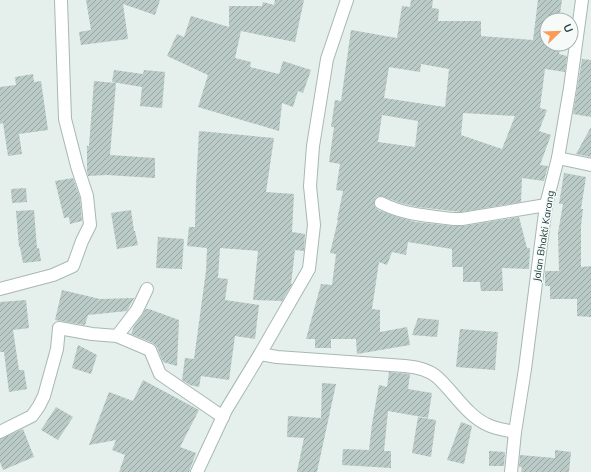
<svg xmlns="http://www.w3.org/2000/svg" width="591" height="472" font-family="Mulish,sans-serif">
	<style>
		.building { fill: url(#building-hatch); fill-rule: evenodd }
		.lines { fill: none; stroke-linecap: round; stroke-linejoin: round }
		.minor-casing { stroke: #a7b8b5; stroke-width: 14 }
		.minor { stroke: #fff; stroke-width: 12 }
		.labels { text-anchor: middle; stroke-width: 3; stroke-linejoin: round; paint-order: stroke }
		.street-label { font-size: 10px; fill: #22423f; stroke: #f6fbf9 }
	</style>
	<defs>
		<pattern id="building-hatch" width="6" height="6" patternUnits="userSpaceOnUse"><rect width="6" height="6" fill="#bacac6"/><path d="M-1 1l2-2M0 6l6-6M5 7l2-2" fill="none" stroke="#97a6a2"/></pattern>
	</defs>
	<rect width="100%" height="100%" fill="#e5efec"/>
	<g class="building">
		<polygon points="86,0 160,0 155,15 123,4 128,39 81,45 79,32 91,30"/>
		<polygon points="275,0 304,0 295,42 241,31 235,58 251,62 250,67 279,74 283,61 311,70 303,93 298,91 293,107 282,103 279,131 198,107 208,75 167,56 177,34 184,37 191,16 229,27 229,6 262,6 263,2 274,5"/>
		<path d="M411,0H433L432,8L439,9L438,21H481V36L533,40L538,0H562L559,20H547V44H556V47L560,48L559,54L567,56L565,72L545,69L540,108L547,110L539,131L551,135L540,165L548,166L544,181L522,178L521,202L461,212L418,207L401,203L381,196L376,197L374,203L375,207L378,210L397,217L416,222L453,226H463L519,217L527,248H530L529,269L502,268L503,291H481L480,282H463V267H452V249L408,242L406,255L392,252L387,265L379,262L372,309L380,310V332L407,327L410,345L357,354L356,339H331V348H315V339H306L321,284L332,285L336,254L330,253L338,220H337L343,191L336,190L340,164L329,162L334,127H331L335,100L341,101L351,30L397,38L402,6L410,7ZM421,64L449,69L445,107L384,98L389,67L420,72ZM463,113L515,116L502,149L461,135ZM382,115L418,121L415,147L378,142Z"/>
		<polygon points="582,59 591,60 591,117 573,114"/>
		<polygon points="114,70 143,74 144,70 165,72 162,108 140,106 142,87 112,82"/>
		<polygon points="33,74 34,82 41,81 48,130 19,134 22,154 8,156 3,123 0,124 0,87 16,85 15,77"/>
		<polygon points="94,81 116,83 110,155 155,158 155,178 107,175 88,176 87,171 87,146 89,146"/>
		<polygon points="591,127 591,157 576,154"/>
		<polygon points="199,131 274,138 266,192 294,194 292,232 305,234 304,251 295,250 291,284 292,284 282,301 253,300 258,251 220,248 218,278 228,279 225,300 259,305 255,339 235,336 229,380 201,376 199,387 190,385 182,380 185,358 194,359 206,271 207,248 187,246 189,227 195,227 196,186"/>
		<polygon points="564,173 586,177 581,209 583,209 581,226 581,267 591,266 591,317 577,316 577,299 550,299 550,286 545,286 545,271 559,271 558,233 563,204 559,204"/>
		<polygon points="73,178 80,198 82,221 70,224 69,217 64,218 55,181"/>
		<polygon points="26,188 27,202 12,203 11,189"/>
		<polygon points="34,210 37,248 39,248 41,261 23,263 20,247 19,247 16,211"/>
		<polygon points="131,210 134,231 135,231 138,245 117,249 111,213"/>
		<polygon points="158,237 184,239 182,269 156,268"/>
		<polygon points="62,290 100,299 134,298 127,311 88,315 85,325 55,320"/>
		<polygon points="26,300 29,328 13,330 19,370 24,370 27,389 9,392 4,352 0,352 0,302"/>
		<polygon points="146,309 149,309 179,320 177,366 163,362 157,347 153,343 131,334 134,326"/>
		<polygon points="418,318 439,320 437,337 412,335"/>
		<polygon points="460,329 498,332 495,370 456,367"/>
		<polygon points="78,345 97,355 91,374 72,368"/>
		<polygon points="389,372 410,374 408,389 432,393 428,418 388,411 384,451 391,451 391,468 342,465 343,449 369,450 372,424 379,385 387,387"/>
		<polygon points="143,380 199,410 180,447 196,453 189,472 119,472 125,455 112,450 116,440 89,445 109,392 133,401"/>
		<polygon points="322,383 336,384 317,472 297,472 304,438 287,437 288,416 321,418"/>
		<polygon points="56,407 73,417 58,440 41,430"/>
		<polygon points="418,417 436,420 431,457 412,453"/>
		<polygon points="461,422 472,426 464,464 447,460"/>
		<polygon points="23,429 34,457 3,470 0,462 0,439"/>
		<polygon points="555,450 571,452 569,472 521,472 522,467 519,467 520,455 555,458"/>
		<polygon points="489,451 505,452 504,466 489,466"/>
	</g>
	<g class="lines">
		<defs>
			<g id="minor">
				<polyline points="558,158 591,165"/>
				<path d="M381,203C405,215 428,216 454,219H462L546,205"/>
				<polyline points="0,289 53,275 73,266 82,241 90,225 87,196 77,166 65,119 61,0"/>
				<polyline points="117,336 137,310 147,289"/>
				<polyline points="260,354 309,269 314,225 310,186 313,146 327,59 347,0"/>
				<polyline points="0,432 32,416 39,406 44,396 57,349 59,328 92,334 117,336 150,350 160,374 223,417"/>
				<path d="M197,472L226,410L260,354L277,357L405,366C416,367 428,369 437,377C453,391 467,416 488,425C496,429 506,430 515,432"/>
				<polyline points="511,472 515,432 525,369 546,205 558,158 570,88 582,0"/>
			</g>
		</defs>
		<use href="#minor" class="minor-casing"/>
		<use href="#minor" class="minor"/>
	</g>
	<g class="labels">
		<g class="street-label">
			<text transform="translate(543 236) rotate(-81)" y="4">Jalan Bhakti Karang</text>
		</g>
	</g>
	<g transform="translate(559 32) rotate(67)"><circle r="19" fill="#f6fbf9" stroke="#a1b1af"/>
	<path d="M0-3L7 15L0 10L-7 15Z" fill="#fa9c57"/>
	<text y="-6" font-size="11" font-weight="bold" text-anchor="middle" fill="#22423f">U</text>
	</g>
</svg>
